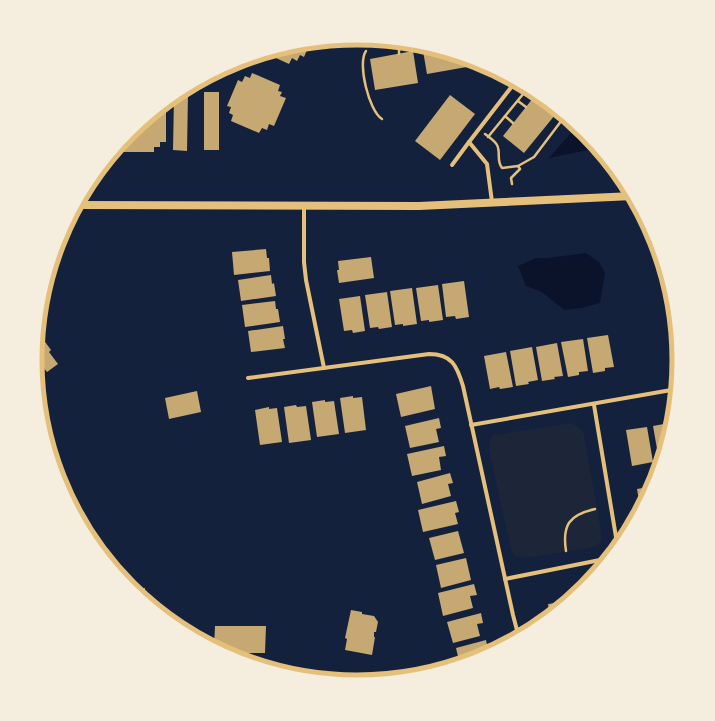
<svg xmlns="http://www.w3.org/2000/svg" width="715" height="721" font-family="Arial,sans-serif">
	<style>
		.green { fill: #1d2539 }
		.water { fill: #0b132b }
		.building { fill: #c6a872 }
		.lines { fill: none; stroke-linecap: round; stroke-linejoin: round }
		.path { stroke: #e5c07b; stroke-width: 2.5 }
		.minor { stroke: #e5c07b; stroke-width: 4 }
		.secondary { stroke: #e5c07b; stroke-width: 8 }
		.rim { fill: none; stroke: #e5c07b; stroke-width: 5 }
	</style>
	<rect width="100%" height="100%" fill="#14213d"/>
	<polygon class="green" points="572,423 582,430 584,435 601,531 601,541 596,546 589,548 524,558 514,555 511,549 489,450 490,438 494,435"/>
	<g class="water">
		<polygon points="577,126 586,133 598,148 549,158"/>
		<polygon points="586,253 599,262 605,273 600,303 582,308 564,310 542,292 526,286 518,266 536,258 548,258"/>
	</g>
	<g class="building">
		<polygon points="310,43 304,57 300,55 297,61 292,58 289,64 265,53 295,44"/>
		<polygon points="422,45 481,63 484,64 427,74"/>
		<polygon points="413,51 418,83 375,90 370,59"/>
		<polygon points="252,73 280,85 278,91 282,92 280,96 286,98 274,126 269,124 267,130 262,128 259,133 231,121 233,115 229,113 231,107 227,106 238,80 242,82 245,76 250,78"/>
		<rect x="204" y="92" width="15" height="58"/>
		<polygon points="178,93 188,93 187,151 173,150 174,96"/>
		<polygon points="537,93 559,110 524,153 503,136"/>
		<polygon points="450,95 475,114 440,160 415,141"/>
		<polygon points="160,108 159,110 166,110 166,142 160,142 160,147 154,147 154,152 124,152 124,147 119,145 130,132"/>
		<polygon points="266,249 267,258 269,258 270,271 234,275 232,252"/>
		<polygon points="371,257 374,278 339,283 337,270 339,270 338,261"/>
		<polygon points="271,275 272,284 274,283 276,296 241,301 238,280"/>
		<polygon points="464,281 469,317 456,319 455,316 446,317 442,284"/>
		<polygon points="438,285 443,320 429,322 429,320 421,321 416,288"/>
		<polygon points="412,288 417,324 403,326 403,324 395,325 390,291"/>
		<polygon points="387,292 392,327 379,329 378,327 370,328 365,295"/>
		<polygon points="360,296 365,331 353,333 352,330 344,331 339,299"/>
		<polygon points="275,301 276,309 278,309 280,322 245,327 242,305"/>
		<polygon points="283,326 285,339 283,339 285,348 251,352 248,331"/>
		<polygon points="608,335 614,367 605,368 605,371 593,373 587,338"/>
		<polygon points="43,339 51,350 49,352 58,364 47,372 42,366 36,371 35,360 37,343"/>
		<polygon points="583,339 588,371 579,372 579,375 568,377 561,342"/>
		<polygon points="557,343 563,376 554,377 555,379 542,381 536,347"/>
		<polygon points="532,347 538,380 528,382 529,384 516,386 510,351"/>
		<polygon points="506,352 513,387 500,389 499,387 490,389 484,356"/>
		<polygon points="431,386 435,409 401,417 396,394"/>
		<polygon points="197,391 201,412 169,419 165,398"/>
		<polygon points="353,396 353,398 362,397 366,430 345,433 340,398"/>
		<polygon points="325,400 325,402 334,401 339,434 317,437 312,402"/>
		<polygon points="296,405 297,407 306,406 311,440 289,443 284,407"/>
		<polygon points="269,407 269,409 277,408 282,442 260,445 255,410"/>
		<polygon points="439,418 441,428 436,429 439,442 410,448 405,426"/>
		<polygon points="664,424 664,426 673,425 663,459 659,460 653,426"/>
		<polygon points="647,427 653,462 632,466 626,430"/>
		<polygon points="444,446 446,456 439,457 441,470 412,476 407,454"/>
		<polygon points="450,473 453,483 448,484 451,496 422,504 417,482"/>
		<polygon points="654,486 641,512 637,489"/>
		<polygon points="456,501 459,512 455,513 458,524 423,532 418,510"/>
		<polygon points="458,531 464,553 435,560 429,538"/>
		<polygon points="466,558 471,580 441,588 436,565"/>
		<polygon points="474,584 477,595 470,596 473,608 443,616 438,593"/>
		<polygon points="145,588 146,602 130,589"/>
		<polygon points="570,601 556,612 550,618 548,604"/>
		<polygon points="351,610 362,612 362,614 374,616 378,622 376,632 374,632 374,637 375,637 372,655 345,650 347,639 345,638"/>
		<polygon points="481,613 483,623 477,624 480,636 453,643 447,622"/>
		<polygon points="215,626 266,626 265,653 245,653 245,655 233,655 233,658 214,648"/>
		<polygon points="486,640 489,654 481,659 460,665 456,648"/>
	</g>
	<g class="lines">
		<g class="path">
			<polyline points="399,49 399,54"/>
			<path d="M366,51C357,63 369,111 382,119"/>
			<polyline points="518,101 526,107"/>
			<polyline points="505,116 513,123"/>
			<path d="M485,134C489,137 495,141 497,145C501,152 496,161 502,168L518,166L520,169L511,178L512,184"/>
			<polyline points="488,137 528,88"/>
			<polyline points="518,166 534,157 565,116"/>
			<path d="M566,551C562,525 569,515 595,509"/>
		</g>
		<g class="minor">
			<polyline points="370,45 390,41"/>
			<polyline points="452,165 469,142"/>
			<polyline points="492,202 487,164 469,142 516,81"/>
			<polyline points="304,206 304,262 306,280 324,368"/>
			<path d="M248,378L429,354C452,354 457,366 463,386L513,615L519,638"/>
			<polyline points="594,405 618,549"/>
			<polyline points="471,425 677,389"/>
			<polyline points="505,579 610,558"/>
		</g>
		<polyline class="secondary" points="77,205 419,206 633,196"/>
	</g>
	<path d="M0 0H715V721H0ZM42 360a315 315 0 1 1 630 0a315 315 0 1 1-630 0Z" fill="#f5edde" fill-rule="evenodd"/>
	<path class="rim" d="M42 360a315 315 0 1 1 630 0a315 315 0 1 1-630 0Z"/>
</svg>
